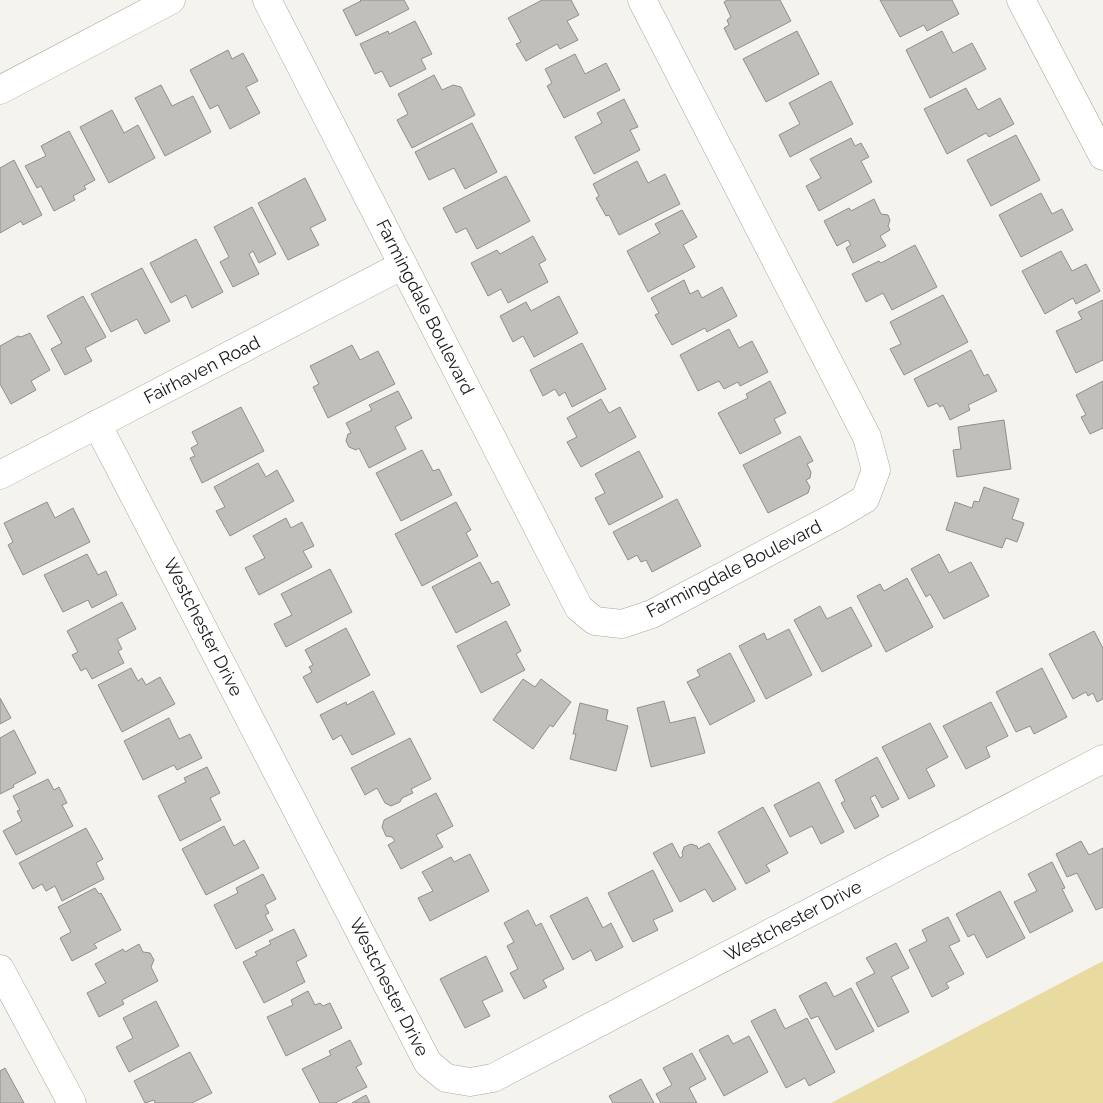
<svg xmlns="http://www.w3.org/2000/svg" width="1103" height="1103" font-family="Raleway,sans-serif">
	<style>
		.green { fill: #e9da9f }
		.building { fill: #c1bfb9; stroke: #918f89 }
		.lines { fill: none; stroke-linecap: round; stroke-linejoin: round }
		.minor-casing { stroke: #a7a69f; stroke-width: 29 }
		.minor { stroke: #fff; stroke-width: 28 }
		.labels { text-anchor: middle; stroke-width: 4; stroke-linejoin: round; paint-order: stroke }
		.street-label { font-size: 18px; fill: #191816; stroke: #fff }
	</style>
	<rect width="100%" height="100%" fill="#f5f3ed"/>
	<polygon class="green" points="1103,961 1103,1103 831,1103"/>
	<g class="building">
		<polygon points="360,0 404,0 409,9 356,36 343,10 361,1"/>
		<polygon points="542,0 571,0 579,15 567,21 578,40 560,49 557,44 526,61 516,44 521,42 508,18"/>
		<polygon points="727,0 780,0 791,21 735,50 724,28 729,25 727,20 731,17 724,2"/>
		<polygon points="880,0 952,0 959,14 927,31 924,25 900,37"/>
		<polygon points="415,21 432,54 421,59 426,69 390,87 382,71 375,74 360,44 388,31 389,34"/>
		<polygon points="797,31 819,74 766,102 743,59"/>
		<polygon points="942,31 953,53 972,43 986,69 930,98 906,50"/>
		<polygon points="228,50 232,59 243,53 258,81 246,87 260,113 230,129 218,105 210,109 190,70"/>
		<polygon points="575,54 585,74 606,63 620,90 564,118 547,86 552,83 545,69"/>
		<polygon points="434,75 442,90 453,85 461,87 475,115 412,148 397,120 408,114 398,94"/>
		<polygon points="831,81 853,124 790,157 779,135 800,124 789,103"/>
		<polygon points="161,85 172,106 193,96 211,132 165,156 135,98"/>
		<polygon points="966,88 978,110 1000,98 1014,124 989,137 986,133 947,154 924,109"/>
		<polygon points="624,99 638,127 630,130 640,150 594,174 575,137 602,123 597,113"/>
		<polygon points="112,110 124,133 138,125 155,158 109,183 80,127"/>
		<polygon points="472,123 497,172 465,189 454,168 429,180 415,152"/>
		<polygon points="69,131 95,180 84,186 86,189 73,196 75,200 54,211 41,186 37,188 25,166 46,156 41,146"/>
		<polygon points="1016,135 1040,180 991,206 967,160"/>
		<polygon points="851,138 855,146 861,143 869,157 861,161 872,182 819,211 806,186 821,178 810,159"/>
		<polygon points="14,160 42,215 23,225 21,221 0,233 0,168"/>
		<polygon points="637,161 648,183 665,174 680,204 619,235 609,215 606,216 596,198 599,196 593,184"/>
		<polygon points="506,176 530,221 477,249 466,228 456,233 443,208"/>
		<polygon points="305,178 326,220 310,228 319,245 288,260 258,203"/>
		<polygon points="1041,193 1052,214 1062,209 1073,230 1021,257 999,215"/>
		<polygon points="874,199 881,214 888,215 890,220 888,226 890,230 880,236 886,246 853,263 846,248 851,245 848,240 837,246 824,221 849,208 851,211"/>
		<polygon points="252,207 276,254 259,263 253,251 249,254 259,274 233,287 220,262 229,257 214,227"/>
		<polygon points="682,210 697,237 683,245 695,267 648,292 627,251 660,233 655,224"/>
		<polygon points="533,236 546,260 539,264 548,282 508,303 501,289 488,296 471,263 497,250 500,254"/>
		<polygon points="196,239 223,292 192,308 186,295 171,303 150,263"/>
		<polygon points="915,245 937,287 892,310 883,293 866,302 852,274 879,261 881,263"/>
		<polygon points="1061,251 1072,271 1086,264 1100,291 1076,304 1073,298 1045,314 1022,271"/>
		<polygon points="142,268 170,321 145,334 137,319 111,332 91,294"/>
		<polygon points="684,280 690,294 698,290 702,298 722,287 737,316 707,332 705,328 672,345 655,315 659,313 651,298"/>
		<polygon points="943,295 968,342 904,375 890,349 901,344 890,322"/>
		<polygon points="83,296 106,337 85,348 92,361 65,375 51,349 62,343 47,316"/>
		<polygon points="559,296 578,333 534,357 523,336 513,342 500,316 526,302 531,311"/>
		<polygon points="1103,300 1103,360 1076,373 1056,331 1082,319 1078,312"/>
		<polygon points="729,329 739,348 752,341 768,372 740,386 738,382 724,389 719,381 698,391 680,355"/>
		<polygon points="30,333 50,370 31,381 36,390 11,404 0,384 0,346 18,336 21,337"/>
		<polygon points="582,343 606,389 572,407 565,392 559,396 555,389 543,396 530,370"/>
		<polygon points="352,345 360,360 378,351 395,384 328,418 313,387 319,384 310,366"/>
		<polygon points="971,350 984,376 988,374 997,391 968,405 970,410 950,420 943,405 940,407 937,403 928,407 914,379"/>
		<polygon points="770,381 786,413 774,419 781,433 740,454 718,413 748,398 746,394"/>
		<polygon points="1103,381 1103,428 1090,434 1081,417 1086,415 1076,395"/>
		<polygon points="398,391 412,418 395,427 406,449 369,468 359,448 356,450 349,447 346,441 348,434 351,433 346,423 372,410 369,405"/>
		<polygon points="601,399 609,413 620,407 636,437 581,467 567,442 577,437 567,418"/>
		<polygon points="241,407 264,451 202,483 190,458 195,456 191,448 198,444 192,432"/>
		<polygon points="1004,420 1011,469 957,477 953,450 961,449 958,427"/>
		<polygon points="800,436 813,461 807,464 811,472 810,478 806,480 810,487 808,493 768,513 743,465"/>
		<polygon points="422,450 433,471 439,469 452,495 401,521 376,473"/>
		<polygon points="639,451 663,497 609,525 595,498 605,493 595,474"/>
		<polygon points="258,463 266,477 277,470 294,501 230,536 216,511 225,507 214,487"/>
		<polygon points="984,487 1019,499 1012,519 1024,523 1017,542 1006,538 1002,548 946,530 955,502 972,508 974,501 979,502"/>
		<polygon points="677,499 701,546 652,572 646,560 641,562 637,555 628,560 613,532"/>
		<polygon points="47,502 55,518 73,508 90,542 23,575 8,545 13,542 4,523"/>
		<polygon points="456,502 471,530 466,533 478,556 422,586 395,534"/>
		<polygon points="286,518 291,528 302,522 314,546 303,551 312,567 259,595 245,568 265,558 253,536"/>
		<polygon points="87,554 98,575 106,571 117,595 92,608 88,600 63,612 44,575"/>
		<polygon points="939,554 949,573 971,562 989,596 944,619 930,594 926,597 911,569"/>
		<polygon points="480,562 492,584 498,581 510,605 456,633 432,587"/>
		<polygon points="330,569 352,612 286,647 274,624 292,615 281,594"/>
		<polygon points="907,578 933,627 886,652 857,596 880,584 884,591"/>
		<polygon points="122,602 136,629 117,639 122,649 118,651 124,663 92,679 86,668 81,671 72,655 78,652 67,631"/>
		<polygon points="820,606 827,619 851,607 872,646 822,672 794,620"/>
		<polygon points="506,621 521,651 516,654 525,670 481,693 457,646"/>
		<polygon points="346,628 370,675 317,703 303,677 312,672 309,667 313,665 305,650"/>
		<polygon points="789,629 812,675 766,699 739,646 764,633 767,640"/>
		<polygon points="1094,631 1103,648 1103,699 1097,702 1093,693 1088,696 1086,692 1073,699 1049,654"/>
		<polygon points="730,653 755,701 710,725 687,682 700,676 697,670"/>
		<polygon points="131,668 138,681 142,678 146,685 160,677 175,704 122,732 98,685"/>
		<polygon points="1042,668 1067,717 1034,734 1030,726 1016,732 996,692"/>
		<polygon points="523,679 535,687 541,679 571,702 553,727 550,725 533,749 493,720"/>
		<polygon points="373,691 395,734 352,755 341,735 333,740 320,715 346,702 347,705"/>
		<polygon points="0,698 11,718 0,724"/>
		<polygon points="664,701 670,723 695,717 705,753 651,767 637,708"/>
		<polygon points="991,702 1008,736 986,747 990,757 966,769 943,726"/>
		<polygon points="580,703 608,710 606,720 628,726 616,771 570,759 576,734 573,734"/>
		<polygon points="169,718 179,739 190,734 202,758 177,770 174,765 143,780 124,741"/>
		<polygon points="930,723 948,757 926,769 935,786 909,799 882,747"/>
		<polygon points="14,730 36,773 13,785 14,787 0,794 0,738"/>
		<polygon points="410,738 431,779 411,789 413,793 402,798 400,802 391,806 385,803 377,788 365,795 351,768"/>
		<polygon points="877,757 899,799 882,808 875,795 870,798 879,816 855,829 841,803 845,801 835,780"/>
		<polygon points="207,767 220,793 210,798 221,820 180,841 158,796 186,782 184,778"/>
		<polygon points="48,779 54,790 59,787 67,803 62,805 73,826 16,855 3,831 22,821 17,811 20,810 13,796"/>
		<polygon points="819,782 844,832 821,844 812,826 790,837 774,805"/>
		<polygon points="436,793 453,826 436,835 443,847 401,869 388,845 395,841 392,837 386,836 382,827 384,820"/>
		<polygon points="763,807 788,853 766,865 770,871 746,884 718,832"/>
		<polygon points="224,826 234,846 244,840 259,868 206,895 182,849"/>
		<polygon points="86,828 103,859 96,863 104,879 62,901 55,886 46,891 42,884 33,889 19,863"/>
		<polygon points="1081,841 1089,855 1103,848 1103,907 1096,910 1077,873 1067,877 1056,854"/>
		<polygon points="672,843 680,858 683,856 682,853 684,847 691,844 697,846 698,849 709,843 736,889 713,902 705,889 680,902 653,853"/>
		<polygon points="470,854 489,891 430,921 418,898 433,891 422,872 451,857 454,862"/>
		<polygon points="1052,862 1065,888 1062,889 1073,911 1030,933 1014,902 1037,891 1028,874"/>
		<polygon points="653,870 673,911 653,920 658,930 633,942 608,893"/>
		<polygon points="263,874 276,899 265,905 269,913 265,915 273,930 236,949 214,905 238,893 236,888"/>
		<polygon points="95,888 99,894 101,893 121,930 94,944 97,948 72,961 60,938 71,932 58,907"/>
		<polygon points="1000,891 1025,938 987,958 974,934 968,937 956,914"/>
		<polygon points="587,897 603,928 611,923 623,947 596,961 591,950 573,960 550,916"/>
		<polygon points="528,910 536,926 541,923 564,969 543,980 547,987 524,999 510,973 518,969 507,946 514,942 504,923"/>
		<polygon points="948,917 960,941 949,946 964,974 946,983 949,988 932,997 909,950 927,941 922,930"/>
		<polygon points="294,929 307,956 296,962 305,982 264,1003 243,962 257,955 255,952 271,944 269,941"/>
		<polygon points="896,943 909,968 891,977 909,1012 878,1027 856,983 875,973 866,958"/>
		<polygon points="139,944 143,952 150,953 154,960 151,967 158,981 122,1000 124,1004 99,1017 87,993 106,983 95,964 123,949 125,952"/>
		<polygon points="486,956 503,991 482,1001 490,1016 465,1028 440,979"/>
		<polygon points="826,982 834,997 851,988 874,1031 836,1050 818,1016 811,1019 799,996"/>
		<polygon points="308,991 315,1005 320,1003 323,1006 330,1003 342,1028 286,1056 267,1017 293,1005 291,1000"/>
		<polygon points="156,1001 179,1046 129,1072 116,1047 133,1038 123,1018"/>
		<polygon points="775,1009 785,1029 807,1018 835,1072 809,1086 805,1078 786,1088 751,1021"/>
		<polygon points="728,1035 733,1044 749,1036 768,1072 724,1096 699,1050"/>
		<polygon points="350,1040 362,1064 356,1067 367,1087 335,1103 320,1103 302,1069 331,1055 329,1051"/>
		<polygon points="190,1052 212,1093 192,1103 155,1103 154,1100 145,1103 134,1081"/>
		<polygon points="692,1053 706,1079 689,1088 697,1103 661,1103 656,1094 672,1085 663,1068"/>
		<polygon points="5,1068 24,1103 0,1103 0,1071"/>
		<polygon points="641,1079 654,1103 613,1103 609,1096"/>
		<polygon points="366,1095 370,1103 352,1103"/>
	</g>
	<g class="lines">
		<defs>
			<g id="minor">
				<polyline points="267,0 579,608 595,621 622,624 652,614 836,516 865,499 876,470 867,437 642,0"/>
				<polyline points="1021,0 1103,156"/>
				<polyline points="0,90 171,0"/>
				<polyline points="97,424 428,1063 446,1078 470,1082 493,1078 1103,759"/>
				<polyline points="0,475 403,265"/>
				<polyline points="0,969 72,1103"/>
			</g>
		</defs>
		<use href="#minor" class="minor-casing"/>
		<use href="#minor" class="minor"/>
	</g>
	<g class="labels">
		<g class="street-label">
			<text transform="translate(425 307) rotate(63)" y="6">Farmingdale Boulevard</text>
			<text transform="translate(202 370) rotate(-27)" y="6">Fairhaven Road</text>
			<text transform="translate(734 569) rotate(-27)" y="6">Farmingdale Boulevard</text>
			<text transform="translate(203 627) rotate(63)" y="6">Westchester Drive</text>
			<text transform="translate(793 921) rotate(-28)" y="6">Westchester Drive</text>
			<text transform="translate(389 987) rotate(63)" y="6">Westchester Drive</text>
		</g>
	</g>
</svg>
